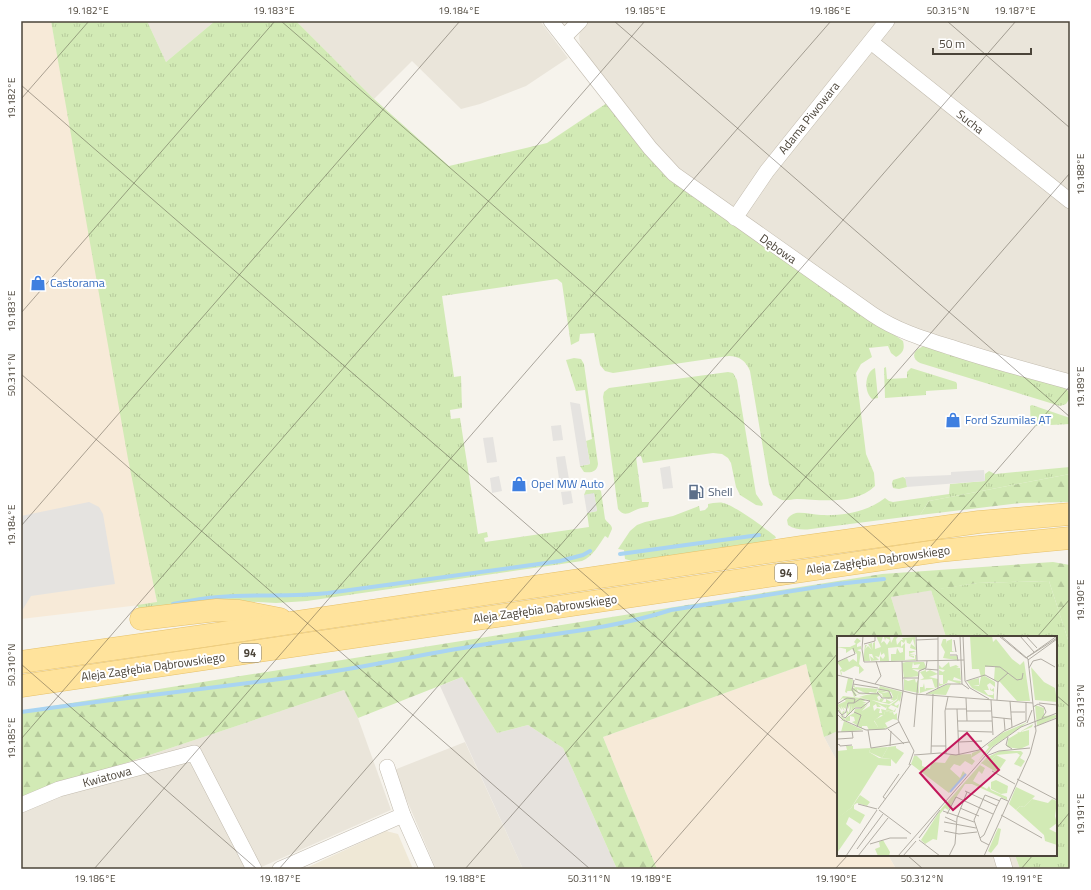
<svg xmlns="http://www.w3.org/2000/svg" width="1091" height="890" font-family="'Titillium Web',sans-serif">
	<style>
		.residential { fill: #eae5da }
		.commercial { fill: #f7ead8 }
		.industrial { fill: #e6e2dd }
		.education { fill: #efe8d6 }
		.grass { fill: url(#grass-tufts) }
		.forest { fill: url(#forest-firs) }
		.parking { fill: #e5e3e0 }
		.lines { fill: none; stroke-linecap: round; stroke-linejoin: round }
		.stream { stroke: #a9d4f2; stroke-width: 4 }
		.minor-casing { stroke: #c2bbae; stroke-width: 16 }
		.primary-casing { stroke: #e6c16a; stroke-width: 23 }
		.minor { stroke: #fff; stroke-width: 15 }
		.primary { stroke: #ffe39c; stroke-width: 22 }
		.ticks { fill: none; stroke: #4b4439; stroke-width: 1; stroke-opacity: 0.45 }
		.labels { text-anchor: middle; stroke-width: 4; stroke-linejoin: round; paint-order: stroke }
		.shield { fill: #fff; stroke: #817c74; stroke-width: 1 }
		.shield-label { font-size: 11px; font-weight: bold; fill: #4b4439 }
		.street-label { font-size: 12px; fill: #4b4439; stroke: #fff }
		.shop-label { font-size: 12px; fill: #366cbe; stroke: #fff; text-anchor: start }
		.service-label { font-size: 12px; fill: #4e5e75; stroke: #fff; text-anchor: start }
		.inset-river { fill: none; stroke: #a9d4f2; stroke-width: 2 }
		.inset-road { fill: none; stroke: #b2ada4; stroke-width: 1 }
		.view { fill: #c2185b; fill-opacity: 0.15; stroke: #c2185b; stroke-width: 2 }
		.inset-edge { fill: none; stroke: #4b4439; stroke-width: 2 }
		.neatline { fill: none; stroke: #4b4439; stroke-width: 1.5 }
		.ticks-label { font-size: 10px; text-anchor: middle; fill: #4b4439 }
	</style>
	<defs>
		<pattern id="grass-tufts" width="24" height="20" patternUnits="userSpaceOnUse"><rect width="24" height="20" fill="#d2eab5"/><path d="M3 7l-1-3M5 7V3M7 7l1-3M15 17l-1-3M17 17v-4M19 17l1-3" fill="none" stroke="#b6ca9c"/></pattern>
		<pattern id="forest-firs" width="22" height="20" patternUnits="userSpaceOnUse"><rect width="22" height="20" fill="#d2eab5"/><path d="M5 1l3.5 6h-7zM16 11l3.5 6h-7z" fill="#b6ca9c"/></pattern>
	</defs>
	<rect width="100%" height="100%" fill="#f6f3ec"/>
	<g class="residential">
		<polygon points="147,21 215,21 166,62"/>
		<polygon points="296,21 540,21 568,58 526,86 480,104 461,109 412,61 374,99"/>
		<polygon points="588,21 1070,21 1070,375 977,348 917,329 892,319 733,208 675,165 644,131 581,48 579,38 580,30"/>
		<polygon points="931,590 946,637 903,637 891,597"/>
		<polygon points="344,690 358,718 391,810 257,869 21,869 21,798"/>
		<polygon points="838,731 838,763 824,737"/>
		<polygon points="465,742 523,869 436,869 394,770"/>
		<polygon points="888,855 1015,855 1020,869 896,869"/>
	</g>
	<g class="commercial">
		<polygon points="21,21 51,21 157,603 21,619"/>
		<polygon points="806,664 824,737 838,763 838,855 888,855 896,869 657,869 603,737"/>
	</g>
	<polygon class="industrial" points="462,677 497,733 528,725 563,748 617,869 523,869 440,686"/>
	<polygon class="education" points="386,831 398,834 413,869 304,869"/>
	<g class="grass">
		<path d="M51,21H147L166,62L215,21H296L374,99L449,166L547,143L607,103L655,163L903,341C905,349 903,353 896,357L891,353L888,346L869,348L872,357L861,364L856,373L866,454L874,473L875,486C856,505 821,500 797,499C792,499 786,501 782,500C779,499 776,496 773,495L769,484L750,371C746,361 739,356 729,356L613,373L605,371L600,365L594,333L580,334L579,341L571,345L562,283L557,279L442,296L454,377L461,376L462,408L450,410L451,419L460,418L478,534L487,532L488,537L484,538L485,542L589,527L587,513L597,511L594,494L584,495L586,490L595,486L601,491L605,519C607,523 612,524 612,529L608,538L605,536C598,546 593,556 582,561L307,601L276,603L219,600L139,609L137,605L157,602L128,459Z"/>
		<path d="M925,346L1064,387L1068,391L1070,398L1066,404L1060,406L920,363C909,357 915,348 925,346Z"/>
		<path d="M574,358L581,359L584,364L598,464C597,472 591,473 584,472L580,466L590,464L586,441L592,439L585,390L576,391L566,360Z"/>
		<polygon points="886,367 887,379 907,378 907,372 911,368 956,382 957,384 957,389 926,391 926,395 885,398 884,368"/>
		<path d="M875,368L878,398L872,399C864,392 864,373 875,368Z"/>
		<path d="M728,372L733,373L737,380L756,494L763,504L762,506L756,505L740,495L736,487L731,463L728,458L722,454L713,453L643,463L641,456L636,457L642,502H649L648,507C645,507 641,508 638,509C630,512 625,518 618,509L603,397L604,392L609,388Z"/>
		<polygon points="1032,405 1070,418 1070,424 1031,426 1030,406"/>
		<path d="M1070,467V474L929,501L920,515L811,529C804,530 795,530 788,525L787,520C789,516 792,514 796,513C804,512 813,515 821,515C843,516 867,512 885,498L889,501L893,502L949,494L950,484L985,481V474L989,471L995,474Z"/>
		<polygon points="903,477 906,479 907,487 899,489 893,488 892,483 893,480"/>
		<path d="M713,503C716,503 720,502 723,503C734,505 765,528 775,536L776,538L766,542L632,561L625,559L624,550L618,549L630,531L637,525L645,522L673,516L699,506L700,511L705,510L708,507V504Z"/>
		<polygon points="1049,581 1070,646 1070,843 1069,844 1070,848 1070,869 1020,869 1015,855 1056,855 1056,637 946,637 931,590 977,583"/>
	</g>
	<g class="forest">
		<polygon points="1070,474 1070,502 1021,503 920,515 929,501"/>
		<polygon points="1053,562 1070,565 1070,646 1049,581 977,583 891,597 903,637 838,637 838,731 824,737 806,664 603,737 657,869 617,869 563,748 528,725 497,733 462,677 358,718 344,690 21,798 21,711 882,574"/>
	</g>
	<g class="parking">
		<polygon points="570,402 580,404 590,464 580,466"/>
		<polygon points="561,425 563,440 553,441 551,426"/>
		<polygon points="493,437 497,462 487,463 483,438"/>
		<polygon points="565,456 570,485 560,486 556,457"/>
		<polygon points="670,466 673,488 663,489 660,468"/>
		<polygon points="984,470 985,481 907,487 905,477 951,475 951,472"/>
		<polygon points="499,476 502,491 492,493 490,478"/>
		<polygon points="571,491 573,503 563,505 561,492"/>
		<polygon points="594,493 597,511 587,513 584,495"/>
		<polygon points="89,502 99,507 103,514 115,584 31,596 23,609 21,609 21,516"/>
	</g>
	<g class="lines">
		<g class="stream">
			<polyline points="620,554 759,535"/>
			<path d="M173,604C188,601 204,598 219,597C255,594 292,597 328,593L560,561L583,555L590,551"/>
			<path d="M21,712C119,698 218,688 316,674C368,667 418,655 469,647C536,635 606,631 671,610L837,584L884,579"/>
		</g>
		<defs>
			<g id="minor">
				<path d="M551,21L650,148L674,174L872,314C897,331 924,339 953,348C992,361 1031,371 1070,382"/>
				<polyline points="564,37 580,21"/>
				<polyline points="871,42 1070,201"/>
				<polyline points="735,218 767,171 887,21"/>
				<polyline points="387,767 403,815 427,869"/>
				<polyline points="21,805 59,789 194,753 254,869"/>
				<polyline points="1001,855 1005,869"/>
				<polyline points="280,869 403,815"/>
			</g>
			<g id="primary">
				<polyline points="141,619 217,610 239,611 280,619"/>
				<polyline points="21,662 203,636 802,547 979,522 1070,514"/>
				<polyline points="21,686 938,551 1070,538"/>
			</g>
		</defs>
		<use href="#minor" class="minor-casing"/>
		<use href="#primary" class="primary-casing"/>
		<use href="#minor" class="minor"/>
		<use href="#primary" class="primary"/>
	</g>
	<path class="ticks" d="M281,21L990,637M614,21L1070,417M947,21L1070,128M21,85L838,795M21,99L89,21M21,313L275,21M21,374L590,869M21,526L460,21M852,637L1070,386M1037,637L1070,599M21,664L257,869M1056,695L1070,707M21,739L645,21M1056,829L1070,812M907,855L923,869M94,869L831,21M279,869L1016,21M465,869L1070,173M650,869L838,653M835,869L848,855M1021,869L1033,855"/>
	<defs>
		<symbol id="shop-bare" viewBox="-9 -9 18 18"><path d="M-5-2.5h2.3a2.7 3.5 0 0 1 5.4 0H5L5.5 6h-11ZM-1.5-2.5h3a1.5 2.3 0 0 0-3 0Z" fill="#3f7fe0" stroke="#fff" stroke-width="2.5" paint-order="stroke"/></symbol>
		<symbol id="fuel-bare" viewBox="-9 -9 18 18"><path d="M-5.5-6h7V0h2V4h1.3V-2.5L3-4.5l.8-.8L6-3V5H2.5V1h-1V6h-7ZM-4.2-4.7v3.2H.2V-4.7Z" fill="#5c6f8a" stroke="#fff" stroke-width="2.5" paint-order="stroke"/></symbol>
	</defs>
	<g fill-rule="evenodd">
		<use href="#shop-bare" x="27" y="272" width="22" height="22"/>
		<use href="#shop-bare" x="942" y="409" width="22" height="22"/>
		<use href="#shop-bare" x="508" y="473" width="22" height="22"/>
		<use href="#fuel-bare" x="685" y="481" width="22" height="22"/>
	</g>
	<g class="labels">
		<g class="shield">
			<rect x="775" y="564" width="22" height="18" rx="3"/>
			<rect x="239" y="644" width="22" height="18" rx="3"/>
		</g>
		<g class="shield-label">
			<text x="786" y="577">94</text>
			<text x="250" y="657">94</text>
		</g>
		<g class="street-label">
			<text transform="translate(809 118) rotate(-51)" y="4">Adama Piwowara</text>
			<text transform="translate(970 122) rotate(38)" y="4">Sucha</text>
			<text transform="translate(778 249) rotate(35)" y="4">Dębowa</text>
			<text transform="translate(878 560) rotate(-8)" y="4">Aleja Zagłębia Dąbrowskiego</text>
			<text transform="translate(545 609) rotate(-8)" y="4">Aleja Zagłębia Dąbrowskiego</text>
			<text transform="translate(153 667) rotate(-8)" y="4">Aleja Zagłębia Dąbrowskiego</text>
			<text transform="translate(107 777) rotate(-15)" y="4">Kwiatowa</text>
		</g>
		<g class="shop-label">
			<text x="50" y="287">Castorama</text>
			<text x="965" y="424">Ford Szumilas AT</text>
			<text x="531" y="488">Opel MW Auto</text>
		</g>
		<g class="service-label">
			<text x="708" y="496">Shell</text>
		</g>
	</g>
	<g transform="translate(837 636)">
		<rect width="220" height="220" fill="#f6f3ec"/>
		<path d="M39,0H46L44,7L47,5L50,9L53,4L49,2L48,5L47,1H53L54,7L57,1L62,0L59,3L60,9L64,4H66L65,2L78,1L79,14L73,12L74,8L78,11L76,3L73,8L70,7L69,3L67,7L64,5V11L68,7V24L78,23V19H72L77,20V22L72,20V15H79L72,18L79,19V24L54,25V18H59L60,12L63,17L66,16V12L61,11L51,12L52,25H43V20L46,23L48,20L47,17L44,19V15L42,21L38,20L42,24L34,25L33,20L37,23L35,18H32L33,25H26L28,9H30L28,13L31,10L35,14L31,8L35,7L36,14V7L38,6V13L44,11ZM20,2L24,5L20,8V11L24,10V13L20,14L24,16L22,28L27,34L22,38V31L18,30L7,36L4,35L5,38L4,39L3,34L5,33L0,26L10,22L12,26L16,23L20,26V18L15,13L9,17V13L0,11H13L19,8L17,6ZM106,3H109L110,8V5L115,3V15L118,16H113V20H120V24L106,22L108,16L104,9ZM69,26H76L75,32H81L83,28L77,29L76,26H87L89,31L87,34L75,33L81,36L82,40L67,42L65,27ZM112,26L113,31L119,29L122,31L119,32H123L124,44L117,41L116,44L124,45L123,48L111,44L110,47L103,50H102V46L103,48H106V39H102V34L106,36L108,34L102,33V29L105,32ZM89,34V36L93,34L101,38L92,41L101,43V51L83,57V45V51H86L87,47L88,54L89,52H98L95,43L83,44L87,42L83,36ZM148,40L158,46V51L153,47L150,49L152,54H147L151,59H156L157,56L153,54V51L154,54L157,52V63L135,52L130,45L142,42V49H136L142,50L144,41ZM11,42L16,44L15,52H19L16,51L17,48L18,51L41,53L39,57L33,56L30,58L20,53L21,57L17,55L20,59L22,57L29,59L40,57L43,58L46,61L45,58L40,56L42,54L50,55L44,57L52,56L55,61L52,63L45,61L43,59L40,61L42,65L44,62L47,63L45,66H49V63L54,66L57,64H54L56,61L54,56L42,53L43,50L65,56L63,66L62,64L57,68L59,70L62,68L61,72L54,69L51,72L57,75L59,72L58,76L49,74L50,70L49,72L41,68L44,71H40L39,68L36,70L37,75L40,72L43,73L42,77H45L44,73L56,76L57,79L60,77V84L56,83V77L48,75L47,80L44,79L37,85L41,91L45,90L49,93L32,94L30,90H25V92L30,94L24,92L15,86L18,85L17,81L13,80V85H9L5,83L3,79L9,84L8,82L17,77L18,73H23L31,68L25,75L33,70V67L32,64L27,63L28,65H25L30,67H25L30,68L24,72L18,71L14,77L15,69L13,77L9,80L10,77L7,78L8,81L6,79L9,77L10,74L12,77L13,69L11,73L10,68L9,73L6,71L8,76L4,70L5,74L1,70L5,78L6,75L8,76L5,79L0,71V69L9,65L6,62L2,65L6,60L24,62L32,63L45,68L53,69L60,64L62,55L60,63L52,68L22,61L29,59L22,58L17,61L15,55H10L11,49L10,57L8,56ZM67,43L71,45L78,43L79,47L81,44L82,57L67,54ZM198,69L207,72V80L220,79V81L200,90ZM3,84H5L26,94L4,96L7,85ZM196,88L195,91L180,97L192,94V109L183,113L170,111L171,103ZM59,110V112L67,117L59,128L54,123L45,122L51,111ZM143,114L145,115L134,122L138,125L135,129L128,125L123,130L117,128L113,133L123,142L126,135L129,138L112,157L74,128L77,120H80L85,125V130L93,133L94,126L108,127L113,119L134,118V121L135,117ZM149,123L161,130V137L144,127ZM23,159L33,166L30,170L20,167L17,169V173L28,179L23,188L12,181L9,188L16,194L0,217V182L14,172ZM161,192L164,193L161,208L154,217L151,215ZM46,204L53,216L52,220H41L38,213L43,211L42,206Z" fill="#d2eab5"/>
		<path d="M48,75L56,77V83L48,87L51,92L41,91L37,84L47,79ZM191,86L155,111L141,125L152,111L150,109L165,97ZM9,110H16V113L34,112L32,116L42,122L54,123V130L41,129L14,172L1,182L0,115L10,114ZM163,115H184L186,117L183,122L188,125L184,131L177,128L183,119L180,117L159,119L153,125L149,123L143,129L148,132L145,138L142,135L136,145L150,153L152,150L154,154L170,161V164L135,148H128L111,174L108,172L103,178L100,204L96,203L88,208L84,204L104,173L149,122Z" fill="#d2eab5"/>
		<path d="M133,0H155L156,6L159,3L175,23L183,29L187,25L193,65H180L163,46L157,44L158,30L148,31V40L144,41L142,33H135ZM194,31L207,46L218,52L220,66L198,64ZM114,48L109,59L90,58L109,49ZM179,151L198,160L187,171L183,170L179,174L172,168Z" fill="#d2eab5"/>
		<path d="M51,111L45,122L32,116L34,112ZM159,119L169,124L162,134L161,130L153,125ZM195,163L211,167L215,163L220,165L218,180L220,187L212,193L220,197V209L208,205L207,199L179,174L183,170L187,171Z" fill="#d2eab5"/>
		<path d="M187,47L186,60L171,52L174,49ZM159,144L171,150L170,157L164,158L154,153V146Z" fill="#d2eab5"/>
		<path class="inset-river" d="M113,156L129,138"/>
		<path class="inset-road" d="M26,0L25,13L27,26L127,24M79,0L80,25M123,0L125,48L132,53M126,0L128,45L133,52L152,63M162,0L189,22L220,2M183,0L197,16M189,0L200,12M79,4L101,3M117,4L119,16M27,8L38,5V0M113,19H120L121,25M189,22L220,0M191,24L220,3M65,25L66,55L61,84L77,115L72,129M0,26L18,18L16,12M148,30L163,31L180,44L185,43L186,37M192,32L196,25L204,23L218,31M88,33L101,34M0,39L16,43M148,39L161,46M66,42H82M18,43L78,58L196,67M17,44L15,54L19,60M129,45L148,39M16,48L41,52M38,48L44,40L39,25M15,52L22,57L42,58M101,52V0M40,56L45,62H55L52,55L41,53M89,58L110,48H125M129,62L130,85M154,64L156,99M160,64L161,46L171,37M173,65L175,91M202,67L220,69M0,68L10,62L18,63L17,67M196,71L201,68L207,71L209,76L205,82M0,73L4,78L5,79V80L8,82L18,72H24L33,65L23,63L17,67H11L9,76L5,79M109,73H129M120,73L122,119M129,75H154M17,76L24,79L20,91M174,76H188M0,78L6,84L29,94L49,93L62,86M155,81L174,83M167,82L168,94M121,85H155M190,87L195,74M77,91L82,35L89,32L90,25M197,91L220,82M51,93L67,108M31,94L34,112L72,106M121,95L155,96M0,96L26,95M171,101L169,109L175,113M1,103L16,102L15,95M122,106L145,105M0,110L2,108L3,110L15,109M53,110L54,95M94,110H109M94,117L96,58M109,118L108,75L111,61M77,119L103,117L119,119L142,114L167,95L189,85V66M149,120L162,115L193,112M155,135L178,148M180,143L220,164M128,155L160,170L164,162L171,165M49,163L46,161L62,138M21,168L40,173M123,172L142,180M41,173L74,128M42,174L74,198M106,175L137,186M110,178L119,161L156,178M164,179L205,202M108,181L119,186M107,186L139,192M107,195L122,198L140,196M82,202L103,174M143,202L147,199L160,170M82,204L103,220M33,208L53,202H70M152,209L144,205L137,184L148,159L163,165M20,213L46,178M9,220L40,174M21,220L51,182M61,220L156,111L184,91L220,77M66,220L79,205M112,220L118,208L120,182L130,156M147,220L193,118L199,95L191,23L164,0"/>
		<path class="view" d="M130,97L162,134L116,174L83,137Z"/>
		<rect width="220" height="220" class="inset-edge"/>
	</g>
	<rect width="1091" height="890" fill="none" stroke="#ffffff" stroke-width="44"/>
	<path d="M933 48v6h98v-6" fill="none" stroke="#4b4439" stroke-width="2"/>
	<text x="939" y="48" font-size="12" fill="#4b4439" stroke="#ffffff" stroke-width="3" paint-order="stroke">50 m</text>
	<rect x="22" y="22" width="1047" height="846" class="neatline"/>
	<g class="ticks-label">
		<text x="88" y="14">19.182°E</text>
		<text x="274" y="14">19.183°E</text>
		<text x="459" y="14">19.184°E</text>
		<text x="645" y="14">19.185°E</text>
		<text x="830" y="14">19.186°E</text>
		<text x="948" y="14">50.315°N</text>
		<text x="1015" y="14">19.187°E</text>
		<text transform="translate(11 98) rotate(-90)" y="4">19.182°E</text>
		<text transform="translate(1080 174) rotate(-90)" y="4">19.188°E</text>
		<text transform="translate(11 311) rotate(-90)" y="4">19.183°E</text>
		<text transform="translate(11 375) rotate(-90)" y="4">50.311°N</text>
		<text transform="translate(1080 387) rotate(-90)" y="4">19.189°E</text>
		<text transform="translate(11 525) rotate(-90)" y="4">19.184°E</text>
		<text transform="translate(1080 600) rotate(-90)" y="4">19.190°E</text>
		<text transform="translate(11 665) rotate(-90)" y="4">50.310°N</text>
		<text transform="translate(1080 706) rotate(-90)" y="4">50.313°N</text>
		<text transform="translate(11 738) rotate(-90)" y="4">19.185°E</text>
		<text transform="translate(1080 814) rotate(-90)" y="4">19.191°E</text>
		<text x="95" y="882">19.186°E</text>
		<text x="280" y="882">19.187°E</text>
		<text x="465" y="882">19.188°E</text>
		<text x="589" y="882">50.311°N</text>
		<text x="651" y="882">19.189°E</text>
		<text x="836" y="882">19.190°E</text>
		<text x="922" y="882">50.312°N</text>
		<text x="1022" y="882">19.191°E</text>
	</g>
</svg>
